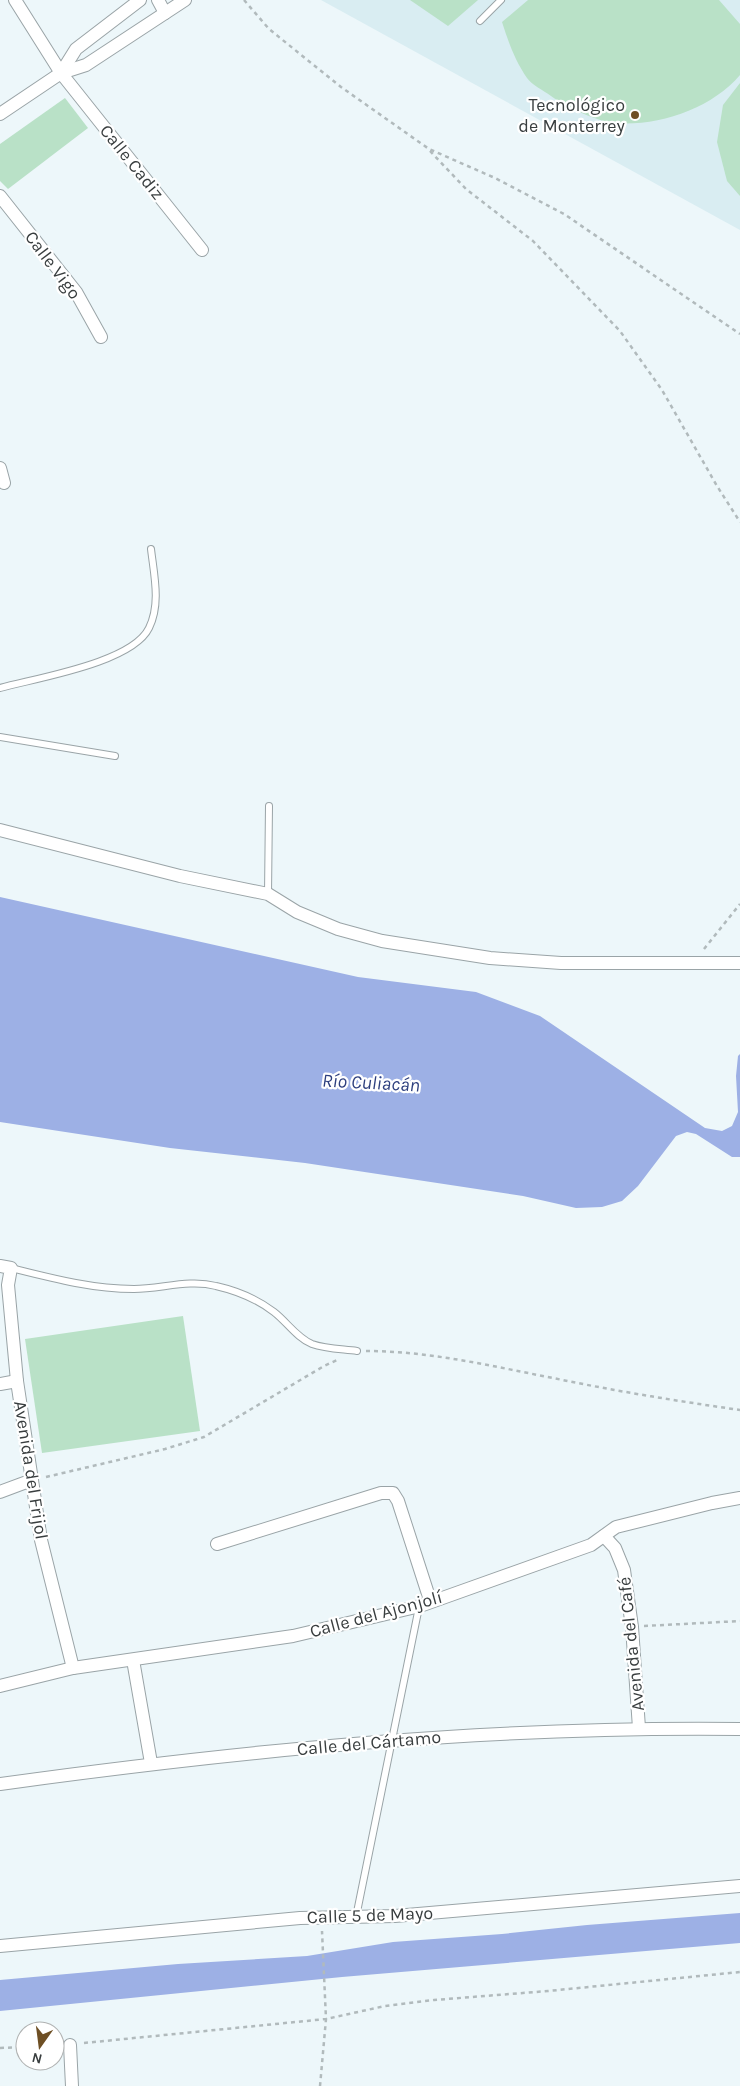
<svg xmlns="http://www.w3.org/2000/svg" width="740" height="2086" font-family="Karla,sans-serif">
	<style>
		.built { fill: #d9edf2 }
		.green { fill: #b9e1c7 }
		.water { fill: #9db0e5 }
		.lines { fill: none; stroke-linecap: round; stroke-linejoin: round }
		.lane-casing { stroke: #9aa4a7; stroke-width: 8 }
		.street-casing { stroke: #9aa4a7; stroke-width: 14 }
		.path { stroke: #b1babc; stroke-width: 2.5; stroke-dasharray: 4 4; stroke-linecap: butt }
		.lane { stroke: #fff; stroke-width: 6 }
		.street { stroke: #fff; stroke-width: 12 }
		.poi-dot { fill: #6e4f24; stroke: #fff; stroke-width: 2 }
		.labels { text-anchor: middle; stroke-width: 4.5; stroke-linejoin: round; paint-order: stroke }
		.poi-label { font-size: 18px; fill: #393e3f; stroke: #fff; text-anchor: end }
		.street-label { font-size: 18px; fill: #393e3f; stroke: #fff }
		.water-label { font-size: 19px; font-style: italic; fill: #2d3f7e; stroke: #fff }
	</style>
	<rect width="100%" height="100%" fill="#edf7fa"/>
	<polygon class="built" points="321,0 740,0 740,230"/>
	<g class="green">
		<polygon points="410,0 478,0 448,26"/>
		<path d="M528,0H719L740,24V75C711,109 658,127 613,123C596,121 565,106 551,96C543,90 532,85 527,78C515,61 508,41 502,22Z"/>
		<polygon points="740,83 740,196 727,181 717,142 723,105"/>
		<polygon points="65,98 88,128 8,189 0,181 0,144"/>
		<polygon points="183,1316 200,1431 42,1453 25,1339"/>
	</g>
	<g class="water">
		<polygon points="0,897 358,977 476,992 540,1016 705,1128 722,1131 732,1126 738,1112 736,1076 738,1056 740,1054 740,1157 732,1157 696,1134 687,1132 676,1136 638,1186 622,1201 602,1207 576,1208 523,1196 305,1163 170,1148 0,1122"/>
		<polygon points="740,1913 740,1943 342,1977 0,2011 0,1980 178,1964 307,1956 393,1942 502,1934 587,1925"/>
	</g>
	<g class="lines">
		<defs>
			<g id="lane">
				<polyline points="480,21 501,0"/>
				<path d="M0,688C36,678 132,663 149,628C161,604 154,575 151,549"/>
				<polyline points="0,737 115,756"/>
				<polyline points="268,894 269,806"/>
				<path d="M11,1268C51,1278 92,1289 134,1289C161,1289 189,1279 216,1286C238,1291 257,1299 274,1312C287,1322 297,1338 312,1344C326,1349 342,1349 357,1351"/>
				<polyline points="356,1917 419,1607"/>
			</g>
			<g id="street">
				<polyline points="15,0 61,73 202,250"/>
				<polyline points="158,0 165,13"/>
				<polyline points="61,73 76,49 140,0"/>
				<polyline points="0,114 61,73 86,65 185,0"/>
				<polyline points="0,196 76,292 101,337"/>
				<polyline points="0,468 4,483"/>
				<polyline points="0,830 180,876 268,894 297,912 338,929 382,941 490,958 561,963 740,963"/>
				<polyline points="0,1266 11,1268 8,1285 17,1381 41,1540 73,1668"/>
				<polyline points="0,1384 17,1381"/>
				<polyline points="0,1492 32,1480"/>
				<polyline points="604,1536 615,1548 624,1570 632,1627 639,1728"/>
				<polyline points="217,1544 381,1493 393,1493 398,1501 430,1600"/>
				<polyline points="133,1660 151,1763"/>
				<polyline points="0,1686 73,1668 293,1636 420,1606 591,1545 616,1527 712,1503 740,1498"/>
				<path d="M0,1784C245,1750 492,1726 740,1729"/>
				<polyline points="0,1946 300,1918 395,1916 740,1886"/>
				<polyline points="70,2045 72,2086"/>
			</g>
		</defs>
		<use href="#lane" class="lane-casing"/>
		<use href="#street" class="street-casing"/>
		<g class="path">
			<polyline points="244,0 269,29 341,87 429,149 495,178 564,214 740,334"/>
			<polyline points="430,151 466,189 533,241 620,331 662,390 717,486 740,522"/>
			<polyline points="704,949 740,904"/>
			<path d="M366,1351C429,1351 491,1366 553,1378C615,1391 677,1401 740,1410"/>
			<polyline points="46,1477 165,1449 204,1437 324,1366 337,1360"/>
			<polyline points="644,1626 740,1621"/>
			<polyline points="84,2043 326,2019 385,2006 434,2000 548,1991 740,1972"/>
			<polyline points="0,2048 25,2047"/>
			<polyline points="320,2086 326,2019 322,1931"/>
		</g>
		<use href="#lane" class="lane"/>
		<use href="#street" class="street"/>
	</g>
	<circle class="poi-dot" cx="635" cy="115" r="5"/>
	<g class="labels">
		<g class="poi-label">
			<text x="625" y="111">Tecnológico<tspan x="625" dy="21">de Monterrey</tspan></text>
		</g>
		<g class="street-label">
			<text transform="translate(132 162) rotate(51)" y="6">Calle Cadiz</text>
			<text transform="translate(53 265) rotate(53)" y="6">Calle Vigo</text>
			<text transform="translate(31 1470) rotate(81)" y="6">Avenida del Frijol</text>
			<text transform="translate(376 1614) rotate(-15)" y="6">Calle del Ajonjolí</text>
			<text transform="translate(631 1644) rotate(-96)" y="6">Avenida del Café</text>
			<text transform="translate(369 1743) rotate(-5)" y="6">Calle del Cártamo</text>
			<text transform="translate(370 1915) rotate(-2)" y="6">Calle 5 de Mayo</text>
		</g>
		<g class="water-label">
			<text transform="translate(371 1082) rotate(3)" y="7">Río Culiacán</text>
		</g>
	</g>
	<g transform="translate(40 2046) rotate(194)"><circle r="24" fill="#ffffff" stroke="#b0b2b2"/>
	<path d="M0-4L9 19L0 12L-9 19Z" fill="#6e4f24"/>
	<text y="-8" font-size="14" font-weight="bold" text-anchor="middle" fill="#393e3f">N</text>
	</g>
</svg>
